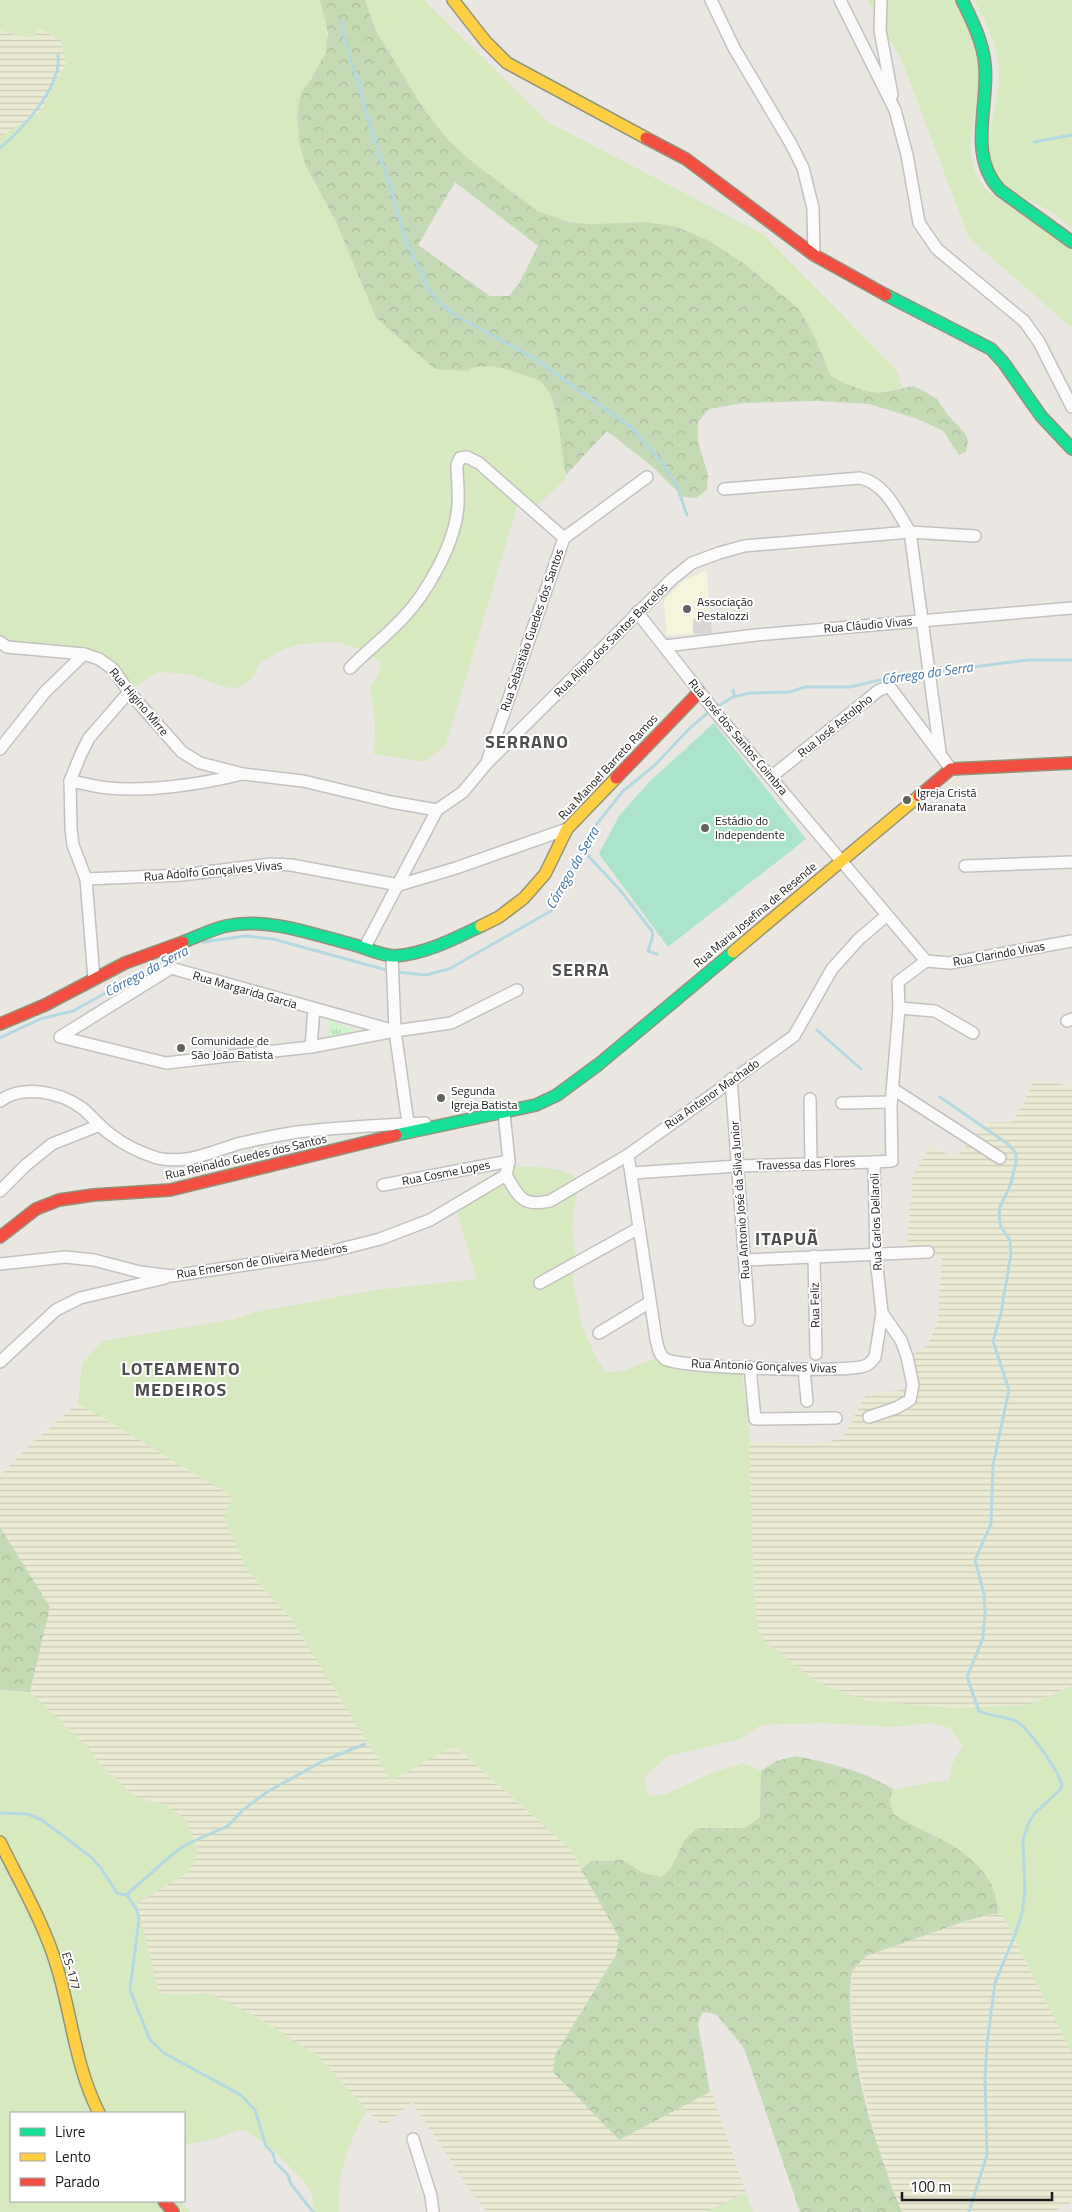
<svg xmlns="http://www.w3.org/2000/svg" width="1072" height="2212" font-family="'Titillium Web',sans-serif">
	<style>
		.education { fill: #f6f4db }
		.religious { fill: #d8d6d4 }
		.farmland { fill: url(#farmland-rules) }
		.grass { fill: #d7e9be }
		.forest { fill: url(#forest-crowns); fill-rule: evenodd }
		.park { fill: url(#park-tufts) }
		.pitch { fill: #abe4ca }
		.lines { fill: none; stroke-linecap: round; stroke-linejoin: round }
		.stream { stroke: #b3d8df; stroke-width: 3 }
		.street-casing { stroke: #c2c1bf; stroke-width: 14 }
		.fast-casing { stroke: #92937a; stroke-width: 14 }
		.slow-casing { stroke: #92937a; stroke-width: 14 }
		.jam-casing { stroke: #92937a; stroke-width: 14 }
		.street { stroke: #fcfbfb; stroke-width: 11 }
		.fast { stroke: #16e098; stroke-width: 11 }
		.slow { stroke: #ffcf43; stroke-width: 11 }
		.jam { stroke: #f24e42; stroke-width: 11 }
		.poi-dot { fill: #636261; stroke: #fff; stroke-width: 2 }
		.labels { text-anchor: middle; stroke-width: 4; stroke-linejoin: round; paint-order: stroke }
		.poi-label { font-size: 12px; fill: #1b1b1b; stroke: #fff; text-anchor: start }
		.street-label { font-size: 12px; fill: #1b1b1b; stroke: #fff }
		.water-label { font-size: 14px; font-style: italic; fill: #4177a5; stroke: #fff }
		.district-label { font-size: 18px; font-weight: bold; letter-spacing: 1px; fill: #4e4e4e; stroke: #fff }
	</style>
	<defs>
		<pattern id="farmland-rules" width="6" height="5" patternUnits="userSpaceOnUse" patternTransform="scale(1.25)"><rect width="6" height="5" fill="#ebebd4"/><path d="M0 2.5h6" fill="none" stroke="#c9c9b5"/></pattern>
		<pattern id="forest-crowns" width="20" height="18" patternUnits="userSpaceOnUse" patternTransform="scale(1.25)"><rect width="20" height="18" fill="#c4dab5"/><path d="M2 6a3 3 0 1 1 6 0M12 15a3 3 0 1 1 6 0" fill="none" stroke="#a8ba9b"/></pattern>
		<pattern id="park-tufts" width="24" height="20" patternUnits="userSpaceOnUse" patternTransform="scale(1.25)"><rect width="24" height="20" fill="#cef3cd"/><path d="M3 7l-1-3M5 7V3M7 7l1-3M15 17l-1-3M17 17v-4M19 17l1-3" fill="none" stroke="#b0d0af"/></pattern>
	</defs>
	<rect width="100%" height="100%" fill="#eae7e2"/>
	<polygon class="education" points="707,570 710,618 693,619 693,634 667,635 664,600 684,580"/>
	<polygon class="religious" points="710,618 712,633 693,634 693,619"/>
	<g class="farmland">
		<polygon points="0,30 15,35 43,30 61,41 66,64 40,112 0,137"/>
		<polygon points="1033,1081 1045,1081 1072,1087 1072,1686 1028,1705 953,1708 868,1701 819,1683 767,1643 758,1630 754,1591 749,1442 810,1444 842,1439 866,1395 908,1389 912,1355 928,1345 938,1320 942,1257 906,1256 913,1175 930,1147 956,1157 989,1122 1012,1122 1024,1103"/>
		<polygon points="78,1403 233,1497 224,1518 247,1570 290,1617 391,1780 454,1746 572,1851 619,1937 616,1955 579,2014 619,2140 711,2091 746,2193 705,2212 487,2212 470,2190 412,2102 383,2127 318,2056 255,2016 207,1993 177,1995 159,1994 137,1903 189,1872 198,1851 186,1819 165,1805 135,1797 99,1763 86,1745 30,1693 50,1607 0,1527 0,1475 30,1445"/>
		<polygon points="989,1914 1002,1914 1072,2053 1072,2202 1054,2212 902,2212 878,2149 857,2061 851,2009 852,1971 865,1956"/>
	</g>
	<g class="grass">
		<path d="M0,0H320C322,10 326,21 327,31C330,54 314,75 301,92L306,166L336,222L376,318L469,369C485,364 499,366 514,372C522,375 533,377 540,382C561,397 561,453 566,478L539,504L519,500L446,745L424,762L374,754L375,721L370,687L377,678L382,664L367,651L337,642L300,644L284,649L260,663L255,674L246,684L235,688L225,687L189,674L162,672L156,673L131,689L102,655L21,647L0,638V137L40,112L66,64L61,41L43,30H38L32,38L15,35L0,30Z"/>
		<polygon points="365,0 424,0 548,122 763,234 897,371 902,387 879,393 866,391 846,384 830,375 800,310 746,265 710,241 677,227 648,222 589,224 568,222 536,210 470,160 447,139 423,108 375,29"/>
		<path d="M867,0H954C967,25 980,50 979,79C979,121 954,159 991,194L1072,248V328L969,238L902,61Z"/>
		<path d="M974,0H1072V228C1064,222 1056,215 1048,210C1030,200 1010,192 997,176C977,151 1000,105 999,75C999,48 987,23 974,0Z"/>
		<path d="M506,1166C526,1167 567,1165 579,1181L572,1224L575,1250L573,1283L583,1329L598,1361L606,1372L623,1371L669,1353L677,1359L741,1367L751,1442L749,1443L754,1592L758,1630L767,1643L819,1683L868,1701L953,1708L1028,1705L1072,1686V2053L1002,1914H998L995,1894L934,1835L893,1814L890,1800L893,1790L931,1782L949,1781L952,1764L963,1746L950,1728L933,1723L893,1727L822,1723L761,1725L740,1739L668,1756L644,1777L648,1796L666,1794L714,1772L743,1763L762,1771L761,1817L745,1828L724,1827L676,1855L670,1869L661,1877L643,1873L623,1860L592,1861L581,1869L572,1851L455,1746L391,1780L290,1617L247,1570L224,1518L233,1497L78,1403L82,1364L102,1341L232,1320L256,1312L376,1290L477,1279L453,1198Z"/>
		<path d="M0,1690L30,1692L86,1745L99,1763L135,1797L165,1805L186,1819L198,1851L189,1872L137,1904L159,1993L177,1995L207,1993L255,2016L318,2056L367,2110C347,2145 338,2170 339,2212H313L312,2192L300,2177L270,2147L248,2132L240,2130L214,2139L184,2145V2113H11V2201H180L190,2212H0Z"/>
		<polygon points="746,2193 753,2212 705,2212"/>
	</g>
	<g class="forest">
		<path d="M320,0H365L375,29L423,108L447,139L470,160L536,210L568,222L589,224L648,222L677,227L710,241L746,265L800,310L816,340L830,375L846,384L866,391L879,393L913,386L924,391L937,399L948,415L964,432L968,440L966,452L959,455L943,431L918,419L869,404L817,401L743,403L709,409L698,422V442L708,475L707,490L696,498L683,497L654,468L607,431L566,475C560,452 561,395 539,381C532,377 522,375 514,372C499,366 484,364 469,369L468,371L435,369L376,318L336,222L306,166L300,146L297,117L301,92L311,79L325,54L328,33ZM455,182L538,246L518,285L509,296H490L418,245Z"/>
		<polygon points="0,1527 50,1607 30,1692 0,1690"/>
		<path d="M796,1756C830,1763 864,1771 893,1789L890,1800L893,1814C928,1835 981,1850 995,1894C997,1900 997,1908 998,1914H989L966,1921L866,1956L852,1971C842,2040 875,2148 902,2212H800L744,2048L716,2014L702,2012L698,2024L710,2092L619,2140L553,2072L555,2055L616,1955L619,1937L581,1869L592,1861L623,1860L643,1873L661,1877L670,1869L685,1839L698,1828H745L760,1817L761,1771L776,1761Z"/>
	</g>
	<polygon class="park" points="330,1019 374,1040 327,1045"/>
	<polygon class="pitch" points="714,723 806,839 668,947 599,854 619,816 649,782"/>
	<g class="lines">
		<g class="stream">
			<polyline points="341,22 351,63 359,83 370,127 389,182 405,237 428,288 439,302 455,315 534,358 632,428 662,462 677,486 687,515"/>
			<polyline points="1034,142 1072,135"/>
			<path d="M0,148C23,129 62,86 58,55"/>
			<polyline points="733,690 735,697"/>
			<polyline points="581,848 620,890 652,931 653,935 648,951 657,954"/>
			<polyline points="203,942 245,936 273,939 390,971"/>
			<polyline points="396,972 426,975 449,969 551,911 559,899 564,884 588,835 623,791 654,766 690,728 710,711 733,697 749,693 790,692 805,687 850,687 901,675 926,673 1028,660 1072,660"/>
			<polyline points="817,1030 861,1069"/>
			<polyline points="0,1038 40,1019 73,1011 179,952"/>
			<path d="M940,1097L1008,1144L1016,1153V1163L1010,1186L1000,1207L999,1216L1001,1227L1010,1240L1011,1254L1001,1313L993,1341L1009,1390L993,1465L991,1524L975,1560L984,1594L985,1613L983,1638L967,1677L979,1711C990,1716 1002,1716 1013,1720C1027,1724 1059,1772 1062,1785L1060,1790L1035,1813L1029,1822L1023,1840L1025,1891L1022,1913L1016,1932L995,1983L987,2044L985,2078L987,2155L969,2212"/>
			<polyline points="0,1813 28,1814 42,1820 91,1857 101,1868 117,1893 126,1895 174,1853 187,1844 228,1826 243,1810 267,1792 323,1761 365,1744"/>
			<polyline points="127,1895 137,1910 139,1919 130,1990 150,2040 164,2053 241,2095 255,2110 266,2146 273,2153 275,2162 288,2175 291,2184 313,2212"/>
		</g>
		<defs>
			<g id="street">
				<polyline points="711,0 734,48 791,144 803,168 813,208 814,255"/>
				<polyline points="840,0 895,110 907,155 919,223 937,249 1024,321 1039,342 1072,407"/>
				<polyline points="881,0 880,30 892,95"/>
				<path d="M724,489L860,478C885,483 897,511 910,532L940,752"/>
				<polyline points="637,612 717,714 926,961"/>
				<polyline points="0,642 7,647 84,654 99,659 113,669 129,692 182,752 200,763 243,774 303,781 391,802 437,810"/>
				<polyline points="665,646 756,635 1072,608"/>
				<path d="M350,668C367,651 386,636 403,618C426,594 452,548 457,514C460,498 457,481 457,465L460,458L467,457L479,463L564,538"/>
				<polyline points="0,749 45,692 84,654"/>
				<polyline points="488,759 564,538 647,477"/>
				<polyline points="771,777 878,691 889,686 951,769"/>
				<path d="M70,781C83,783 96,787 108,788C148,792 203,784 242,774"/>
				<polyline points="965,866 1072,862"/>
				<polyline points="86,879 182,875 271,864 291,865 399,885 456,868 567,829"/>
				<polyline points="365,947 437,810 463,792 487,763 672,579 692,563 719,553 744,546 910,532 975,536"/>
				<polyline points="392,956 395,1031 408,1123"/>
				<polyline points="926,961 950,963 1072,941"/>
				<polyline points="94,979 86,879 73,845 71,828 70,781 81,754 89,738 129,692"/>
				<polyline points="899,1008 935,1011 973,1033"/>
				<polyline points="1067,1021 1072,1019"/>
				<polyline points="395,1031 171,968 60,1037 166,1063 311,1047 395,1031 451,1023 517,990"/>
				<polyline points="311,1047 314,1009"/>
				<polyline points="731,1079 749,1320"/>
				<polyline points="893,1089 1000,1158"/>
				<polyline points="810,1099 811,1164"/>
				<path d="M0,1101C23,1084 60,1092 82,1108C92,1116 99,1126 110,1134C123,1144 141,1153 157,1158C187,1165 213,1151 241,1143C259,1139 279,1135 297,1132C339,1127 383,1125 425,1123"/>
				<polyline points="842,1103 891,1102"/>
				<path d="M628,1155L656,1339C658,1346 658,1354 665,1359C680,1368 844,1373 864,1366C869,1365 872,1361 875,1357L882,1313"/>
				<polyline points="632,1173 738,1166 874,1162"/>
				<path d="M506,1175C519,1197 522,1207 550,1201L628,1155L794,1036L832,969L859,939L886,916"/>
				<polyline points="383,1185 509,1161"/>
				<polyline points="0,1191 26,1165 52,1144 100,1125"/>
				<polyline points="814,1256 816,1354"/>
				<polyline points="745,1260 928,1252"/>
				<polyline points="0,1264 65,1257 94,1260 140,1272 172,1276 325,1253 380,1239 430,1220 506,1175 509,1161 504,1113"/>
				<polyline points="540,1283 639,1228"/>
				<polyline points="599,1333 650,1302"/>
				<polyline points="0,1362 56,1310 80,1298 165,1278"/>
				<polyline points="750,1367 755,1419 836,1418"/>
				<polyline points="804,1369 807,1401"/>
				<polyline points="869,1417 896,1408 910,1400 913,1385 907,1357 901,1340 882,1313 876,1258 874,1162 892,1161 891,1105 899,1008 898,982 926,961"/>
				<polyline points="413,2139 431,2196 433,2212"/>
			</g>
			<g id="fast">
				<path d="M962,0C972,20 983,42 985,65C989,107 967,155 1000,190L1072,242"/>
				<polyline points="886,295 991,349 1003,362 1041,416 1072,449"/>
				<path d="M183,942C197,937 212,929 226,926C267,917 312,934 351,944C364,947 381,956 395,956C425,954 454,939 481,926"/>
				<polyline points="396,1135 536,1105 557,1095 599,1064 733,952"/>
			</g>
			<g id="slow">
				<polyline points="453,0 486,42 507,63 646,138"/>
				<polyline points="481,926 499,917 524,898 545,874 567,829 616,778"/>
				<polyline points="733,952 919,796"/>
				<path d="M0,1842C20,1883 44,1923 57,1967C72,2016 75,2066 99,2113"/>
			</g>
			<g id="jam">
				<polyline points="646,138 686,159 814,255 886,295"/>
				<polyline points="616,778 699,692"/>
				<polyline points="919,796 951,769 1072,763"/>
				<polyline points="0,1024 45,1005 125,963 183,942"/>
				<polyline points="0,1237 36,1209 59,1200 93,1195 170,1190 396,1135"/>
				<polyline points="164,2201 173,2212"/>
			</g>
		</defs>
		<use href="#street" class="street-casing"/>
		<use href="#fast" class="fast-casing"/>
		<use href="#slow" class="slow-casing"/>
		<use href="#jam" class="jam-casing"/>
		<use href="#street" class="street"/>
		<use href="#fast" class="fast"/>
		<use href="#slow" class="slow"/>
		<use href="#jam" class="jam"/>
	</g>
	<g class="poi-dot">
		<circle cx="687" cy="609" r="5"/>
		<circle cx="907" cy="800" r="5"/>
		<circle cx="705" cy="828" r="5"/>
		<circle cx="181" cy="1048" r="5"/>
		<circle cx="441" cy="1098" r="5"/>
	</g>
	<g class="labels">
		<g class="poi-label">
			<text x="697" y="606">Associação<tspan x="697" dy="14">Pestalozzi</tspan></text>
			<text x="917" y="797">Igreja Cristã<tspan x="917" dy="14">Maranata</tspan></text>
			<text x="715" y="825">Estádio do<tspan x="715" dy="14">Independente</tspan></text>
			<text x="191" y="1045">Comunidade de<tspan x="191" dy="14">São João Batista</tspan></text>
			<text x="451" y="1095">Segunda<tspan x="451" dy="14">Igreja Batista</tspan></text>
		</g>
		<g class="street-label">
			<text transform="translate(868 625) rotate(-5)" y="4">Rua Cláudio Vivas</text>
			<text transform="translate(532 630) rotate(-71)" y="4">Rua Sebastião Guedes dos Santos</text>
			<text transform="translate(611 640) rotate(-45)" y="4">Rua Alipio dos Santos Barcelos</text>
			<text transform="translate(139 702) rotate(50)" y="4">Rua Higino Mirre</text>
			<text transform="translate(835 726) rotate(-39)" y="4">Rua José Astolpho</text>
			<text transform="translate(738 737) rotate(50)" y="4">Rua José dos Santos Coimbra</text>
			<text transform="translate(608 767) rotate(-47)" y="4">Rua Manoel Barreto Ramos</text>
			<text transform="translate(213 871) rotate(-5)" y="4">Rua Adolfo Gonçalves Vivas</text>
			<text transform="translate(755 915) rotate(-40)" y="4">Rua Maria Josefina de Resende</text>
			<text transform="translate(999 954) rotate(-10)" y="4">Rua Clarindo Vivas</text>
			<text transform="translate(245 990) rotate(16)" y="4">Rua Margarida Garcia</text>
			<text transform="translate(712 1094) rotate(-35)" y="4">Rua Antenor Machado</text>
			<text transform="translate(246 1157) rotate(-13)" y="4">Rua Reinaldo Guedes dos Santos</text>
			<text transform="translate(806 1164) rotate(-2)" y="4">Travessa das Flores</text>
			<text transform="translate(446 1173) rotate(-11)" y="4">Rua Cosme Lopes</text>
			<text transform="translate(740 1200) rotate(-94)" y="4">Rua Antonio José da Silva Junior</text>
			<text transform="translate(876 1222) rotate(-92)" y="4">Rua Carlos Dellaroli</text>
			<text transform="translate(262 1261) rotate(-9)" y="4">Rua Emerson de Oliveira Medeiros</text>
			<text transform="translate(815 1305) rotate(-91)" y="4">Rua Feliz</text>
			<text transform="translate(764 1366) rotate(2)" y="4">Rua Antonio Gonçalves Vivas</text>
			<text transform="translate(71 1971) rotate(74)" y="4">ES-177</text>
		</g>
		<g class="water-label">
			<text transform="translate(927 673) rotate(-8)" y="5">Córrego da Serra</text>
			<text transform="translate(572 868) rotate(-60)" y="5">Córrego da Serra</text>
			<text transform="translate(146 971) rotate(-28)" y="5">Córrego da Serra</text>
		</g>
		<g class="district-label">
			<text x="527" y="748">SERRANO</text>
			<text x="581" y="976">SERRA</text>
			<text x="787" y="1245">ITAPUÃ</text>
			<text x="181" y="1375">LOTEAMENTO<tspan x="181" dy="21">MEDEIROS</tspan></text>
		</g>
	</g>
	<rect x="10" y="2112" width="175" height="90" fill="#ffffff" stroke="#a4a4a4"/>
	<rect x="20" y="2128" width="25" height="8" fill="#16e098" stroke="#a4a4a4"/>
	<text x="55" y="2137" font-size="15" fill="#1b1b1b">Livre</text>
	<rect x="20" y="2153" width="25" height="8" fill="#ffcf43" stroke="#a4a4a4"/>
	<text x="55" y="2162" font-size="15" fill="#1b1b1b">Lento</text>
	<rect x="20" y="2178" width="25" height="8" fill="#f24e42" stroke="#a4a4a4"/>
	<text x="55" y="2187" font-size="15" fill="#1b1b1b">Parado</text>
	<path d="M902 2192v8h150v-8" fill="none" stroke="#1b1b1b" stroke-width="2.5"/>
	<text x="910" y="2192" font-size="15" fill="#1b1b1b" stroke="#ffffff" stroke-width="4" paint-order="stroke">100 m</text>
</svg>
